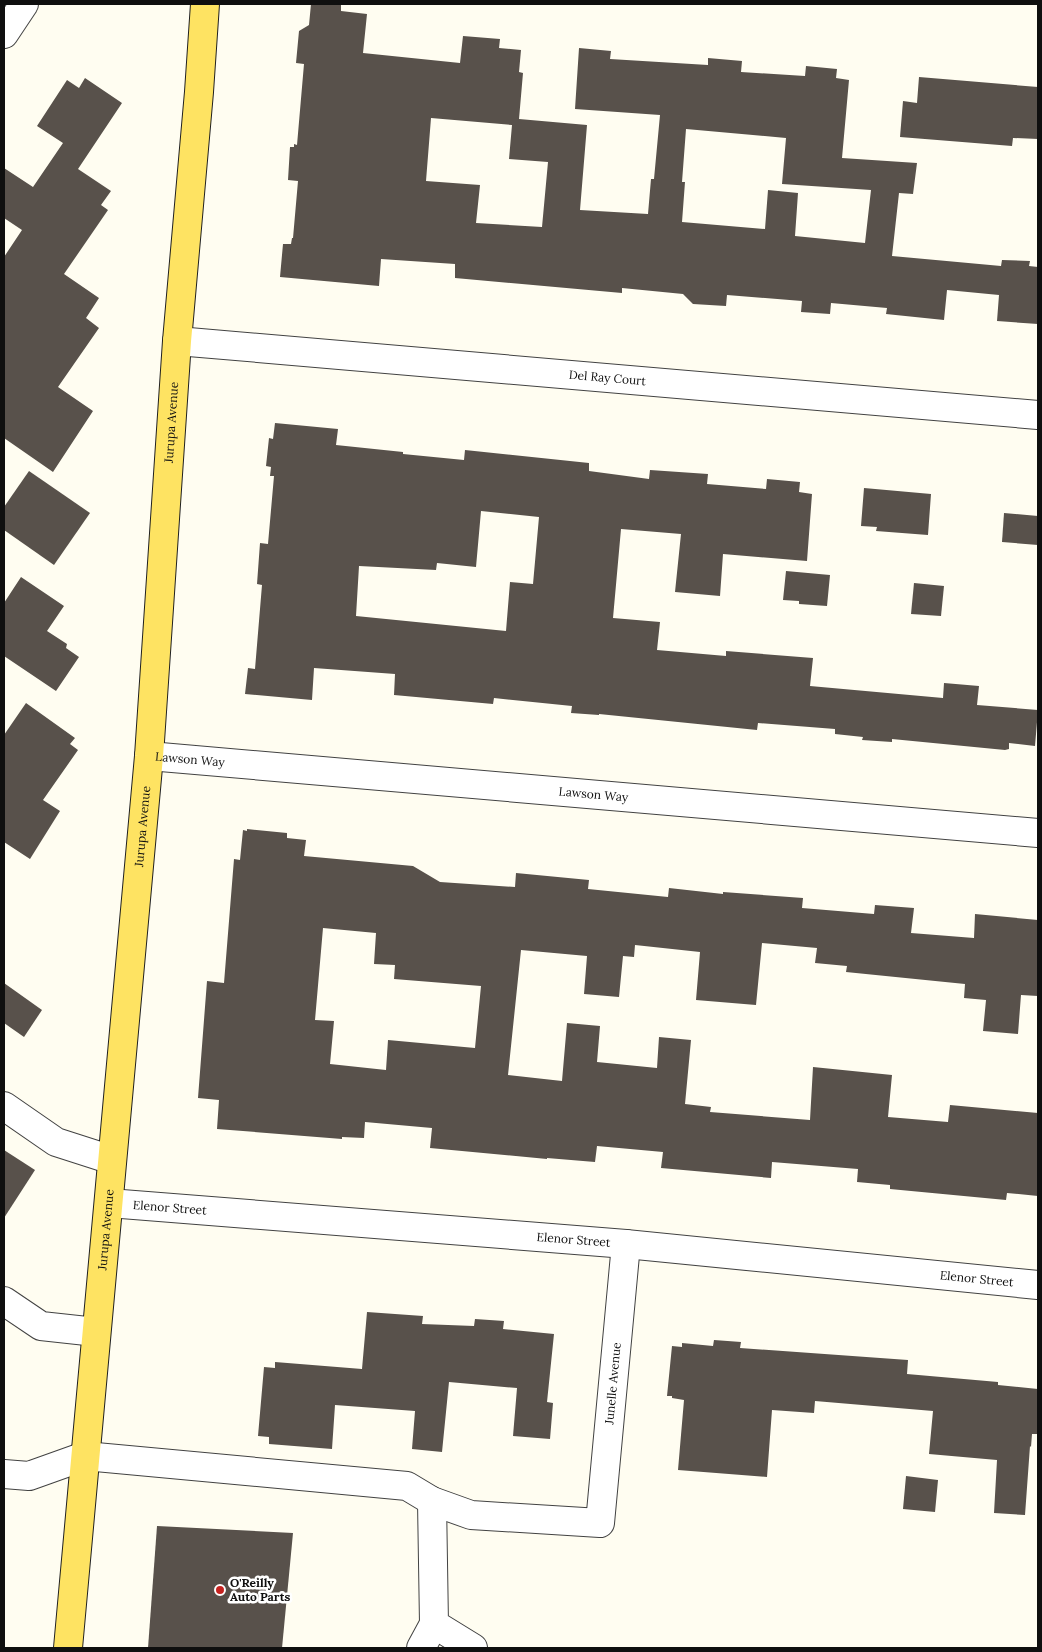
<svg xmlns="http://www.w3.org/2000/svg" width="1042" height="1652" font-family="Lora,serif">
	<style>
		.building { fill: #58514b; fill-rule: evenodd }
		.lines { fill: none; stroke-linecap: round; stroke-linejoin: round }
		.minor-casing { stroke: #424242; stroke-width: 30 }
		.major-casing { stroke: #202020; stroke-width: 30 }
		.minor { stroke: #fff; stroke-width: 28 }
		.major { stroke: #fee362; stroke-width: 28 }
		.poi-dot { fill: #c62320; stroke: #fff; stroke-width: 2 }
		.labels { text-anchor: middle; stroke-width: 5; stroke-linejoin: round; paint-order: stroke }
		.street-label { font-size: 12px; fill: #0f0f0f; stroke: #fff }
		.poi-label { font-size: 12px; font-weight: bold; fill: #0f0f0f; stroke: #fff; text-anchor: start }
	</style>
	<rect width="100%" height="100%" fill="#fffdf1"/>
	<g class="building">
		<path d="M311,4H341V11L367,14L363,53L460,63L463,36L500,39L499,48L521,50L519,72L523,73L519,119L587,125L580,210L648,214L651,179H654L660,115L575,109L579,48L611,51L610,59L708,65V58L742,61L741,72L805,76L806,66L837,69L836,78L849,80L842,158L917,163L913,194L899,193L892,256L1001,266L1002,260L1030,261L1029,266L1038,267V324L997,321L999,295L947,290L944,320L886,314L887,308L831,303L830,314L801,312L802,301L727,295L726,306L693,304L683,294L622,288V293L455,278V264L381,259L379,286L280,277L283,244H291L292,238H293L298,181L288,180L290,147H294V144L297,145L304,64L296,63L299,31L309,25ZM431,118L512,125L509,159L548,162L542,227L476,223L480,185L426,181ZM686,129L786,138L782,184L871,190L865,243L795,236L798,193L768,190L765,229L682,222L685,182H682Z"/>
		<polygon points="919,77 1038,87 1038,139 1013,138 1012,146 900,137 903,101 917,103"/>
		<polygon points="85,78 122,103 78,169 111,191 101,205 108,210 64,274 99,298 86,318 99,328 58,387 93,411 53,472 4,438 4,257 22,230 4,218 4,168 33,187 63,143 37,126 67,80 79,88"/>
		<path d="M275,423L338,429L336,445L403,452V454L464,460L465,450L589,463V471L649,479L650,470L708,474L707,484L766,489L767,479L800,482L799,492L812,494L807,561L723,554L720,596L675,592L681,534L621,529L613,618L660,622L657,650L726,656V651L813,658L810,686L943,698L944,683L979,686L977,705L1038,710L1035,746L1009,743V749L1005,750L892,739V742L862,740L863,737L835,734V729L758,723L757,730L599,714V715L571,713L572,706L494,698L493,704L394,695L395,674L314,668L312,700L245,694L248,668L255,669L262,585L257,584L260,543L268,544L274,476H270L271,467L266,466L269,438L273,439ZM481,511L539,517L533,584L510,582L506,631L356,616L359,566L436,570L437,563L476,567Z"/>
		<polygon points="29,471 90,513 54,565 4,530 4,507"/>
		<polygon points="864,488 931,494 928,535 876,531 877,527 861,526"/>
		<polygon points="1004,513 1038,516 1038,545 1002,542"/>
		<polygon points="786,571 830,575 827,606 799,604 799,601 783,600"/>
		<polygon points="21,577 64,606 47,631 67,644 66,648 79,657 56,691 4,656 4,603"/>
		<polygon points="914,583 944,586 941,616 911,614"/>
		<polygon points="26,703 75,738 70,744 78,750 43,800 60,811 30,859 4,842 4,735"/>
		<path d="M247,829L287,833V838L306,840L304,856L413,866L440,882L515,887L516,873L589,880L588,889L668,897L669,888L723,894V892L803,898L802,908L874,914L875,905L914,908L911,933L974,938L975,914L1038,920V996L1021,995L1018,1034L983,1031L986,1000L964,998L965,984L846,972L847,966L815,963L817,948L762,943L756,1005L696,1000L700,952L635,945L634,957L623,956L619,997L584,994L587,956L521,950L508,1075L562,1081L567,1023L600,1026L597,1062L657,1068L659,1037L691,1040L685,1104L711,1107L710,1112L810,1120L813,1067L892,1075L888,1117L948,1122L950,1105L1038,1113V1196L1007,1193L1006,1200L890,1189V1185L857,1182L858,1169L772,1162L771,1178L661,1168L663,1152L597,1146L595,1162L547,1158V1159L430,1148L432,1128L365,1122L364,1138L342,1137V1139L217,1129L219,1100L198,1098L207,981L224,983L234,859L240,860L243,830L247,831ZM323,928L376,933L374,964L395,965L394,979L481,986L475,1048L388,1040L386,1070L330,1064L334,1021L315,1020Z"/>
		<polygon points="4,983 42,1010 24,1037 4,1023"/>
		<polygon points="4,1150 35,1170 4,1218"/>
		<polygon points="367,1312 423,1316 422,1324 474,1326 475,1319 504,1321 503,1329 554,1334 547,1402 553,1403 550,1439 513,1436 517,1388 449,1382 442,1452 412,1449 415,1411 335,1405 332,1449 269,1444 269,1437 258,1436 264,1367 275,1368 275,1362 362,1369"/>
		<polygon points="714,1340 741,1342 740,1348 908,1360 907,1374 998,1382 998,1385 1038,1389 1038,1434 1032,1434 1031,1447 1030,1446 1025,1515 994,1513 997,1460 929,1454 933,1411 815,1401 814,1413 772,1410 767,1477 678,1470 684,1400 672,1398 672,1396 667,1396 672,1346 682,1347 682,1343 713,1346"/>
		<polygon points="906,1476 938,1480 935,1512 903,1509"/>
		<polygon points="157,1526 293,1533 282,1648 148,1648"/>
	</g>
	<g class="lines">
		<defs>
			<g id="minor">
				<polyline points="4,34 24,4"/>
				<path id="s1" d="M177,341L1038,415"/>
				<path id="s2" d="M149,756L1038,833"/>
				<polyline points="4,1106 56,1142 112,1160"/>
				<path id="s3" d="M109,1203L626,1244L1038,1285"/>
				<polyline points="4,1301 41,1326 96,1332"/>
				<path id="s4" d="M4,1474L29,1476L85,1456L407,1486L432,1501L471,1515L600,1523L626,1244"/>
				<polyline points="432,1501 434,1624 473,1648"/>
				<polyline points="421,1648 434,1624"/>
			</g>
			<g id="major">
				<path id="s5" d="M68,1648L149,756L177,341L199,92L205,4"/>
			</g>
		</defs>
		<use href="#minor" class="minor-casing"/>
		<use href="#major" class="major-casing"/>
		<use href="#minor" class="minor"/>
		<use href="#major" class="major"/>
	</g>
	<circle class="poi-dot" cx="220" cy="1590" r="5"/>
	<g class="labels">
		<g class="street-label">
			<text dy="4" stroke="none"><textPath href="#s1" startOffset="432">Del Ray Court</textPath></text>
			<text dy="4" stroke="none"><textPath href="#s5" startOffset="1230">Jurupa Avenue</textPath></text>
			<text dy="4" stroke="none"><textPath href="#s2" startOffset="41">Lawson Way</textPath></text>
			<text dy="4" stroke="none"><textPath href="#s2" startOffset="446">Lawson Way</textPath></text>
			<text dy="4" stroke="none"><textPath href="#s5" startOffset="825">Jurupa Avenue</textPath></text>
			<text dy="4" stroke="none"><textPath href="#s3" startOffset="61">Elenor Street</textPath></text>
			<text dy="4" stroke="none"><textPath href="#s5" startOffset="420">Jurupa Avenue</textPath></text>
			<text dy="4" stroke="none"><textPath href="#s3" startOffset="466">Elenor Street</textPath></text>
			<text dy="4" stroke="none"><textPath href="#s3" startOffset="871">Elenor Street</textPath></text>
			<text dy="4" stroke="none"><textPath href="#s4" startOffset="748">Junelle Avenue</textPath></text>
		</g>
		<g class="poi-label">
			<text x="230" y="1587">O'Reilly<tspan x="230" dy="14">Auto Parts</tspan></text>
		</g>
	</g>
	<rect width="1042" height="1652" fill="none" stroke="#0f0f0f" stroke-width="10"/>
</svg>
